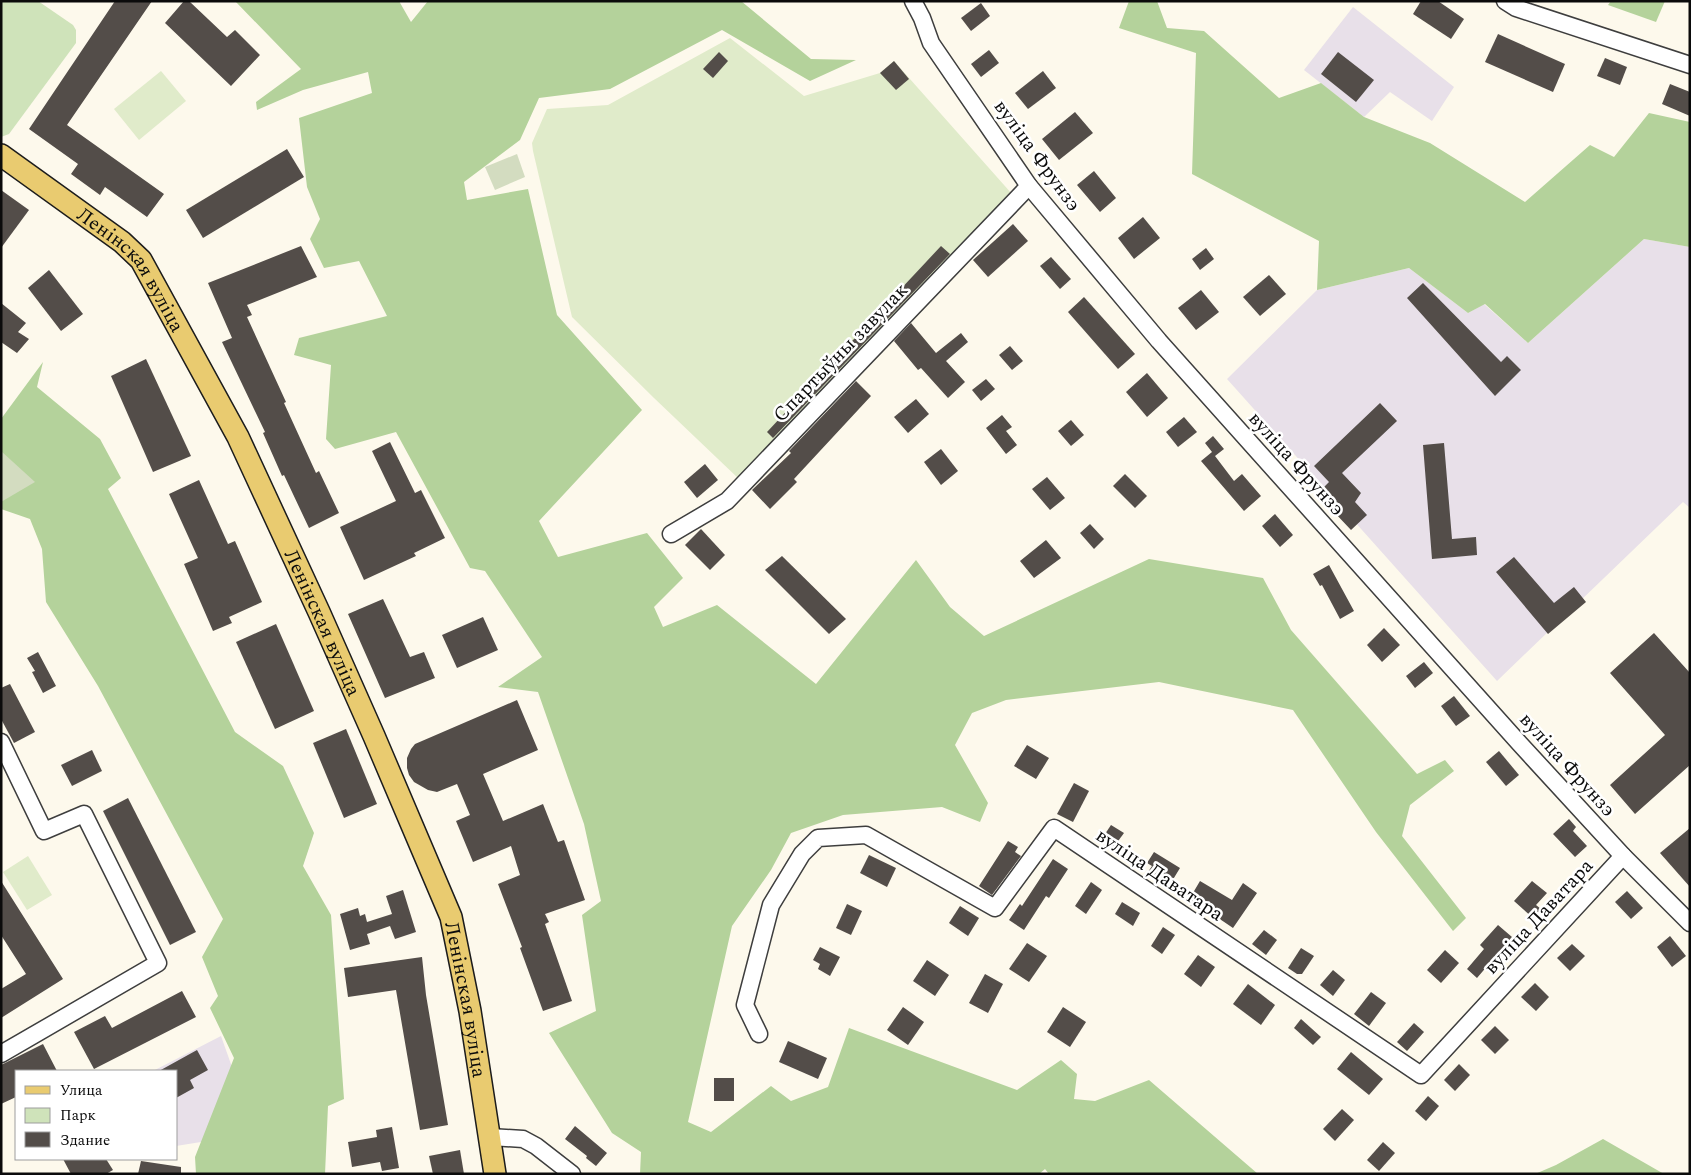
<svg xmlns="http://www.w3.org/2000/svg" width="1691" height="1175" font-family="Spectral,serif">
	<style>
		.industrial { fill: #e8e0e9 }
		.green { fill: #cfe3ba }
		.forest { fill: #b4d29b }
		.cemetery { fill: #d3dcc0 }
		.pitch { fill: #e0ebca }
		.building { fill: #534d49 }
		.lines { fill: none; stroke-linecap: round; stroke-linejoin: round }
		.minor-casing { stroke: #3e3e3e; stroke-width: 19 }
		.major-casing { stroke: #1c1c1c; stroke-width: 24 }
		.minor { stroke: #fff; stroke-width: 16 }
		.major { stroke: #e9cb70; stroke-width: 21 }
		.labels { text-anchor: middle; stroke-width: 5; stroke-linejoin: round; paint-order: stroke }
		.street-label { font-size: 20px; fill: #0b0b0b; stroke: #fff }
	</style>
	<rect width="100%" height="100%" fill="#fdf9ec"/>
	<g class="industrial">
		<polygon points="1353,7 1454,87 1432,121 1390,92 1364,117 1304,70"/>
		<polygon points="1644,239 1690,247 1690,508 1683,502 1497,681 1227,379 1317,290 1409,268 1468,313 1484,304 1528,343"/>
		<polygon points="221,1036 243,1098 232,1137 176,1146 176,1071 153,1071"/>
	</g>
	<polygon class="green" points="1,1 38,1 73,25 76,30 76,43 9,134 1,137"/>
	<g class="forest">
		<polygon points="235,1 399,1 411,22 428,1 741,1 811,59 856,60 810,81 722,30 610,89 539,98 520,140 464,182 467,200 528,189 557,315 642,410 539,521 558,557 647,533 683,578 654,607 663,627 717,605 816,684 916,560 950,607 984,636 1149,559 1263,578 1291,630 1417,774 1445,760 1454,771 1410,805 1402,836 1466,918 1453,931 1376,832 1293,710 1159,682 1006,700 972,713 955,745 988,803 980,822 942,807 843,815 791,833 771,870 732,926 688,1122 711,1132 771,1086 791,1101 828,1087 849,1028 1017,1090 1061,1060 1077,1074 1074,1099 1095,1101 1149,1080 1258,1174 1049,1174 1045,1169 1039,1174 640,1174 641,1152 612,1133 549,1033 596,1011 582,915 601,901 584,824 538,692 498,687 542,657 485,571 470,568 396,432 335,449 326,439 331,365 294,355 299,338 387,316 359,261 324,268 310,239 320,219 307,187 299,118 372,93 368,72 303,90 257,110 256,102 301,69"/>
		<polygon points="1129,1 1157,1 1167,28 1204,31 1279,98 1321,83 1364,117 1430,143 1525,202 1590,145 1614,157 1649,113 1690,122 1690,247 1644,239 1528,343 1485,304 1468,313 1409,268 1317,290 1319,241 1192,174 1196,53 1119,28"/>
		<polygon points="1611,1 1665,1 1656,22 1608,5"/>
		<polygon points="43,362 37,387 100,439 121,478 108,489 235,732 283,766 314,833 303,866 331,915 344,1099 328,1106 325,1174 196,1174 195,1157 234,1058 210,1008 218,996 202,957 223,919 98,686 46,602 42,549 30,519 1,509 1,419"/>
		<polygon points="1603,1139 1664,1174 1535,1174 1556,1165"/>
	</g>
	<g class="cemetery">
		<polygon points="517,154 525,177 495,190 485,167"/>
		<polygon points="1,451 35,482 1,502"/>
	</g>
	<g class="pitch">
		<polygon points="730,38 804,96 880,73 894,61 1012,194 739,479 654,398 572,317 533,151 532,143 547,109 608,105"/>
		<polygon points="161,71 186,101 139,140 114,109"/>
		<polygon points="28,856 52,895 27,910 3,872"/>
	</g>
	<g class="building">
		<polygon points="115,1 152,1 67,125 164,194 147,217 105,187 100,195 71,174 78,164 29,129"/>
		<polygon points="184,1 189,1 227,37 235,30 260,55 231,86 165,23"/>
		<polygon points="1421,1 1438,1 1464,19 1451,39 1413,14"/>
		<polygon points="981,3 990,16 971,31 961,18"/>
		<polygon points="1498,34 1565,64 1553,92 1485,62"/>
		<polygon points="989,50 999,63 981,77 971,64"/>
		<polygon points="719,52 728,61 713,78 703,69"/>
		<polygon points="1338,52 1374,80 1356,102 1321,74"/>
		<polygon points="1605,58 1627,67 1620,85 1597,76"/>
		<polygon points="894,61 909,79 896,90 880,73"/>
		<polygon points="1043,71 1056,88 1028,109 1015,93"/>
		<polygon points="1670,84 1690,92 1690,116 1662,104"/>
		<polygon points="1075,112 1093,133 1059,160 1042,139"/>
		<polygon points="287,149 304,177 203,238 186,210"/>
		<polygon points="1094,171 1116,198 1100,212 1077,185"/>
		<polygon points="1,190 29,210 1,248"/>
		<polygon points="1143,217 1160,238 1134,259 1118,238"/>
		<polygon points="1013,224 1028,241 988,277 973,260"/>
		<polygon points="301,246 317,277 247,305 252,315 247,317 286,402 284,403 316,473 319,471 339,513 309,528 284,475 282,476 263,433 265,432 222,342 232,338 208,283"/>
		<polygon points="941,246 950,254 773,438 767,432"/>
		<polygon points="1206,248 1214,259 1200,270 1192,259"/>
		<polygon points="1051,257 1071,279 1060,289 1040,266"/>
		<polygon points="49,270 83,314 61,331 28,288"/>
		<polygon points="1269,275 1286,294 1260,316 1243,297"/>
		<polygon points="1423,283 1501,362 1507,356 1521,370 1495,396 1407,298"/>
		<polygon points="1201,290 1219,312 1196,330 1178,308"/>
		<polygon points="1084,297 1135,354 1118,369 1068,312"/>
		<polygon points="1,303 26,323 18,332 29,339 17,353 1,342"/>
		<polygon points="911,323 936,353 961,333 968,342 946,361 965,382 948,398 921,368 918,370 894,341"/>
		<polygon points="1010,346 1023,361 1012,370 999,355"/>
		<polygon points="146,359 191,456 153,472 111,376"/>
		<polygon points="1147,373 1168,398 1147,417 1126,392"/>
		<polygon points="986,379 995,389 981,401 972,390"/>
		<polygon points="856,381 871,396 794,479 797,482 770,509 752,490 791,453 789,451"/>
		<polygon points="916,399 929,414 908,433 894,417"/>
		<polygon points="1380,403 1397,421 1342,473 1361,493 1355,502 1367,515 1351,530 1317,494 1329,482 1314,466"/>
		<polygon points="1002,415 1012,427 1006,431 1017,445 1006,454 986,428"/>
		<polygon points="1184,417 1197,432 1178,447 1166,432"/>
		<polygon points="1071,420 1084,435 1071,446 1058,431"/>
		<polygon points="1213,436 1224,449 1215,456 1234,481 1242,474 1261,496 1244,511 1201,461 1212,452 1205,443"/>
		<polygon points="390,442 415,493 421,490 445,538 414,553 416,556 364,580 340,527 396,501 372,451"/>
		<polygon points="1444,443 1452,539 1476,537 1477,555 1432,559 1423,445"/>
		<polygon points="941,449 958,471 941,485 924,462"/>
		<polygon points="705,464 718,480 697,498 684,482"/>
		<polygon points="1125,474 1147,496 1135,508 1113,486"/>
		<polygon points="1047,477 1065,498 1050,510 1032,489"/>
		<polygon points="199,480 228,544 235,541 262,602 229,617 232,623 213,631 184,564 198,558 169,494"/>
		<polygon points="1275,514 1293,535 1280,547 1262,526"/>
		<polygon points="1090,524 1104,539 1094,549 1080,533"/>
		<polygon points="701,529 725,555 710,570 685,545"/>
		<polygon points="1046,540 1061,558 1034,578 1020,561"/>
		<polygon points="782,556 846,619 829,634 765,570"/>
		<polygon points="1514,557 1554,603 1574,587 1586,602 1548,634 1496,572"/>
		<polygon points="1329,565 1354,611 1340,619 1322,585 1320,586 1313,574"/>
		<polygon points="383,599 410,657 424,652 435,678 385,698 348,614"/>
		<polygon points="483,617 498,650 457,668 442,635"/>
		<polygon points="276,624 314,711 275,729 236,642"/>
		<polygon points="1384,628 1400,645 1382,662 1367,645"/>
		<polygon points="1654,633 1690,673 1690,765 1635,814 1610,785 1665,735 1610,673"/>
		<polygon points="38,652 56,686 43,693 32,672 35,671 27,658"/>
		<polygon points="1424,662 1433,673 1415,688 1406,676"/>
		<polygon points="10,684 35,732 14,743 1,719 1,688"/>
		<polygon points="1454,696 1470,716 1456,726 1441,706"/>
		<polygon points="517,700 538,750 483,774 503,821 543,804 558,842 564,840 585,900 545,914 549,922 545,924 572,1001 543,1011 520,948 522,947 498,884 520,875 511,846 473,862 456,821 470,815 457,784 437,792 428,790 414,782 409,775 407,768 407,758 411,749 415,744"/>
		<polygon points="346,729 377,804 344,818 313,743"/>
		<polygon points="1027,745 1049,758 1036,779 1014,766"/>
		<polygon points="92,750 102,771 72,786 61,765"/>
		<polygon points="1499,751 1519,775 1506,786 1486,762"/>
		<polygon points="1074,783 1089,791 1073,822 1057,814"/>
		<polygon points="128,798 196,932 170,945 103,811"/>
		<polygon points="1569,819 1576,827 1573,831 1587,846 1575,857 1553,834"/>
		<polygon points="1111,825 1124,833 1113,848 1101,840"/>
		<polygon points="1690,828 1690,887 1660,853"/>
		<polygon points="1008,841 1018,847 1015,852 1021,856 992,895 979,886"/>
		<polygon points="1154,852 1180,868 1169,886 1148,872 1152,866 1147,863"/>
		<polygon points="869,855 896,868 887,887 860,873"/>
		<polygon points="1053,859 1068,869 1049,898 1046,896 1024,930 1009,920 1020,904 1022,906"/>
		<polygon points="1,881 63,979 1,1018 1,989 26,974 1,935"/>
		<polygon points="1200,881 1232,900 1243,883 1257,893 1233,928 1205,909 1203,913 1187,903"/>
		<polygon points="1532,881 1547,893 1536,905 1541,909 1533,918 1514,901"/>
		<polygon points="1091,882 1102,890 1086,914 1075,906"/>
		<polygon points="403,890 416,932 395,939 390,926 367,934 370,944 350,950 340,914 358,908 360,916 365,914 367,922 392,914 386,896"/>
		<polygon points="1627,891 1643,908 1631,919 1615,902"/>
		<polygon points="1122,902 1140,913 1133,926 1115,914"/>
		<polygon points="847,904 862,911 851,935 836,928"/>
		<polygon points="960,906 979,918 968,936 949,923"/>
		<polygon points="1498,925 1512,937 1477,978 1467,969 1484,949 1480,945"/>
		<polygon points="1163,927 1175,935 1162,954 1151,946"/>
		<polygon points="1264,930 1277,940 1266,955 1252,944"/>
		<polygon points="1670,936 1686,956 1672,967 1657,947"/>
		<polygon points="1027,943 1047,956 1029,982 1009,969"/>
		<polygon points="1572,944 1585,956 1570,971 1557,958"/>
		<polygon points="820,947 840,957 830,976 818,969 820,964 813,960"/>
		<polygon points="1301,948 1314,956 1302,974 1297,974 1288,968"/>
		<polygon points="1445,950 1459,963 1441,983 1427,970"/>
		<polygon points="1198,955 1215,967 1201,987 1184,974"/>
		<polygon points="422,957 426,995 448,1125 420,1130 396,990 348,997 344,968"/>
		<polygon points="927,960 949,975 935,996 913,981"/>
		<polygon points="1333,970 1345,980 1333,996 1320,985"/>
		<polygon points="985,974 1003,984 988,1013 969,1003"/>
		<polygon points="1535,983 1549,997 1536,1011 1521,997"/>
		<polygon points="1248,984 1275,1005 1261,1025 1233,1004"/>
		<polygon points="182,991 196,1017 94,1069 74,1032 105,1016 112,1028"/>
		<polygon points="1371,992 1386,1003 1369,1026 1354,1014"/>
		<polygon points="903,1007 924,1022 908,1045 887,1030"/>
		<polygon points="1063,1007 1086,1022 1070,1047 1047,1032"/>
		<polygon points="1301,1019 1321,1037 1313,1045 1294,1028"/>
		<polygon points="1414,1023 1424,1032 1407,1051 1397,1042"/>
		<polygon points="1495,1026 1509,1040 1495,1054 1481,1040"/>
		<polygon points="788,1041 827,1058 818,1079 779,1062"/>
		<polygon points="43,1044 57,1071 16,1071 16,1097 1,1104 1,1065"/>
		<polygon points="197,1050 208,1070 190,1080 194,1088 176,1098 176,1071 159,1071"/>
		<polygon points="1351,1052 1383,1079 1369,1095 1337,1069"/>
		<polygon points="1459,1064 1470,1075 1455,1091 1444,1080"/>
		<rect x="714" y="1078" width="20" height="23"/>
		<polygon points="1428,1096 1439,1106 1426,1121 1415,1111"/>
		<polygon points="1342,1109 1354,1120 1335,1141 1323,1129"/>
		<polygon points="575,1126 607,1153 596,1166 586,1158 587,1156 565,1139"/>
		<polygon points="392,1127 399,1168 382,1171 380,1162 352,1167 348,1142 377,1137 376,1130"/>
		<polygon points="1383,1142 1395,1153 1379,1171 1367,1160"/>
		<polygon points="460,1150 464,1174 433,1174 429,1156"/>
		<polygon points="63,1159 106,1159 113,1170 106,1174 71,1174"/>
		<polygon points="141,1161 181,1167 181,1174 138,1174"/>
	</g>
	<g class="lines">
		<defs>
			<g id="minor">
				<polyline points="913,1 922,18 931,43 1029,186 1159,341 1520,744 1623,856 1690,923"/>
				<polyline points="1505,1 1516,8 1690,65"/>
				<polyline points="671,534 727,501 1029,186"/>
				<polyline points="1,742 44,831 84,814 158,963 1,1054"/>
				<polyline points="759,1034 745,1005 771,905 802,854 818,838 866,835 995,908 1054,828 1421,1075 1623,856"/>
				<polyline points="490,1137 523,1139 536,1146 572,1174"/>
			</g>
			<g id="major">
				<path id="s1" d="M1,155L122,242L141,260L238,437L319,612L374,736L451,917L470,1011L495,1174"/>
			</g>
		</defs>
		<use href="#minor" class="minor-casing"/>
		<use href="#major" class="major-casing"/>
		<use href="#minor" class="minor"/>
		<use href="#major" class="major"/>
	</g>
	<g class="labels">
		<g class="street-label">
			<text transform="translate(1038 155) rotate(54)" y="7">вуліца Фрунзэ</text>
			<text dy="7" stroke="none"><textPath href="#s1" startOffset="176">Ленінская вуліца</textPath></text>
			<text transform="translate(840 352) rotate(-46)" y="7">Спартыўны завулак</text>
			<text transform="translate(1297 463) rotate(48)" y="7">вуліца Фрунзэ</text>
			<text dy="7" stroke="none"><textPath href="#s1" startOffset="581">Ленінская вуліца</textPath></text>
			<text transform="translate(1568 764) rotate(48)" y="7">вуліца Фрунзэ</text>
			<text transform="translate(1160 874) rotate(34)" y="7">вуліца Даватара</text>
			<text transform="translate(1538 916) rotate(-47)" y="7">вуліца Даватара</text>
			<text dy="7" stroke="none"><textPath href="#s1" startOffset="986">Ленінская вуліца</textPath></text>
		</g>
	</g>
	<rect width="1691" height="1175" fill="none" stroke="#0b0b0b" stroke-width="5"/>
	<rect x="15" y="1070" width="162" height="90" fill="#ffffff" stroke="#9d9d9d"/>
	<rect x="25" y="1086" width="25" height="8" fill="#e9cb70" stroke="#9d9d9d"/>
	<text x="60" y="1095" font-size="15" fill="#0b0b0b">Улица</text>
	<rect x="25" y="1108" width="25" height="15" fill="#cfe3ba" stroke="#9d9d9d"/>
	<text x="60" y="1120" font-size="15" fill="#0b0b0b">Парк</text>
	<rect x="25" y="1132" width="25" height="15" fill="#534d49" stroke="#9d9d9d"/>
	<text x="60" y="1145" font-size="15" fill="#0b0b0b">Здание</text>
</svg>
